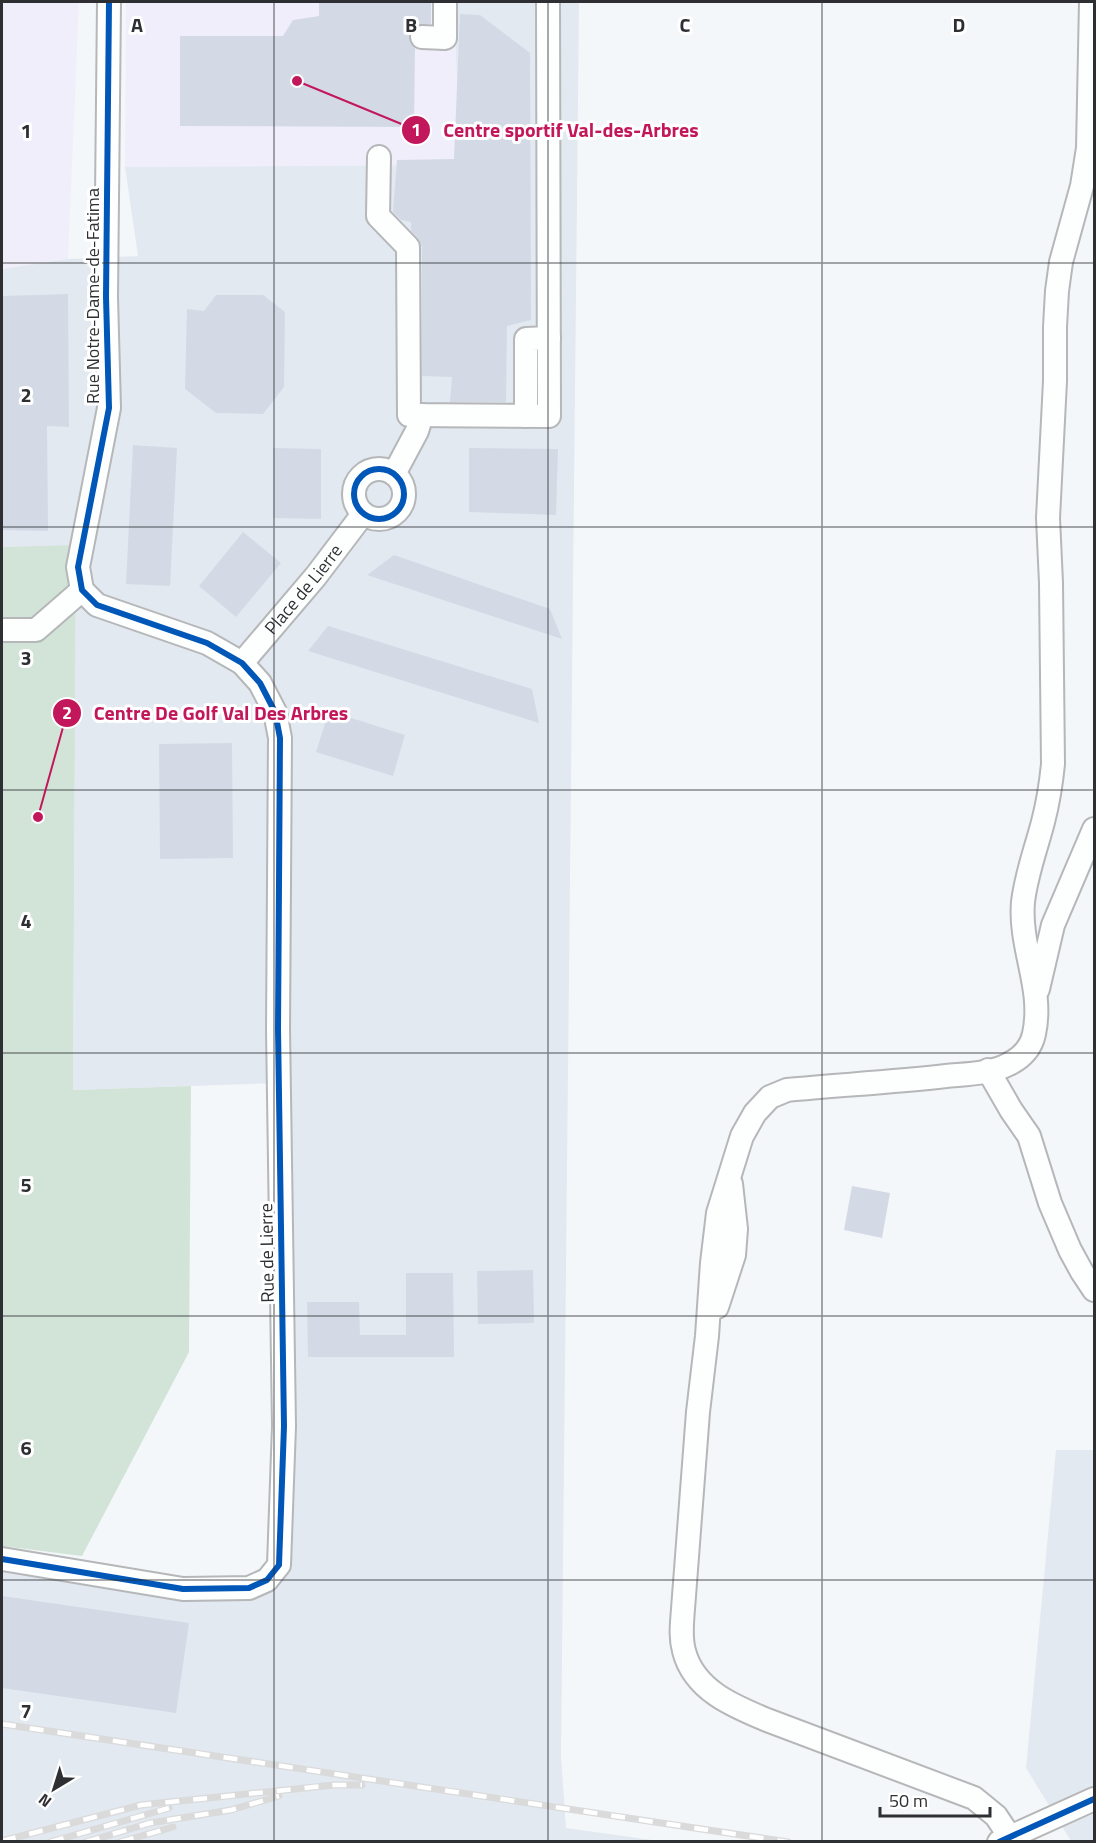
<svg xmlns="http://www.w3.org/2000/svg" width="1096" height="1843" font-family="'Titillium Web',sans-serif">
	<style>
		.commercial { fill: #f1eefc }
		.built { fill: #e3e9f1 }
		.green { fill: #d2e3d7 }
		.building { fill: #d3dae5 }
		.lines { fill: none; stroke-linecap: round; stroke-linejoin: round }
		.minor-casing { stroke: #b5b7b9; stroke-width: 26 }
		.minor { stroke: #fdfefe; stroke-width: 22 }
		.rail-casing { stroke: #dadadb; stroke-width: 7 }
		.rail { stroke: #fff; stroke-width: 4.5; stroke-dasharray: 14; stroke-linecap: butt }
		.cycleway-casing { stroke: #fff; stroke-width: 10 }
		.cycleway { stroke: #0057b8; stroke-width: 6 }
		.grid { fill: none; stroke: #2e2f32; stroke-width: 1.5; stroke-opacity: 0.55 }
		.labels { text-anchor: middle; stroke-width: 6; stroke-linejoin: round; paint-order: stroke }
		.street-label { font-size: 18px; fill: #2e2f32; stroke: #fff }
		.grid-label { font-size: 20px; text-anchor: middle; font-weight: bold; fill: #2e2f32; stroke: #fff; stroke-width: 6; stroke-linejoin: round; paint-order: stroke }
		.leader { fill: none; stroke: #c2185b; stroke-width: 2 }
		.callout-dot { fill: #c2185b; stroke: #fff; stroke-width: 2 }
		.mark-label { font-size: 18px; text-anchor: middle; font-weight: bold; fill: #fff }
		.callout-label { font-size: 20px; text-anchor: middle; font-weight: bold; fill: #c2185b; stroke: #fff; stroke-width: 6; stroke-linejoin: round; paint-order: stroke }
	</style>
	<rect width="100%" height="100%" fill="#f4f7fa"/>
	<g class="commercial">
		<polygon points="2,2 79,2 68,259 2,269"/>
		<polygon points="126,2 454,2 460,165 125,167"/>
	</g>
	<g class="built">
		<polygon points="454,2 579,2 561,1756 566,1828 659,1841 2,1841 2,1559 249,1588 279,1565 279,1083 73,1090 76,546 2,547 2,269 68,259 138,256 125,167 460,165"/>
		<polygon points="1056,1450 1094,1450 1094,1841 1071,1841 1026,1768"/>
	</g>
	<polygon class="green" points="76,545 73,1090 191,1086 189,1352 82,1556 2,1546 2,547"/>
	<g class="building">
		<polygon points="319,2 431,2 431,24 415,25 411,29 409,36 410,43 415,48 414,127 180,126 180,36 283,36 293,20 319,16"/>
		<polygon points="460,14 480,15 530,53 531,320 507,326 506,402 450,402 452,377 422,376 422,247 418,238 411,231 411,222 401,220 393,212 397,160 454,159"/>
		<polygon points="68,294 69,427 47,426 48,531 2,530 2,296"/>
		<polygon points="216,295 263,295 285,312 284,387 263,414 216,413 185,389 187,309 204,311"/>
		<polygon points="133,445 177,448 170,586 126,584"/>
		<polygon points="273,448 321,449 321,519 273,518"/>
		<polygon points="469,448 558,449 556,515 469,512"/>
		<polygon points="243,532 281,563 236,617 199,586"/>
		<polygon points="394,555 550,609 562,639 367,575"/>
		<polygon points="328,626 532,689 539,723 308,651"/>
		<polygon points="329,711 405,735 393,776 316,752"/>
		<polygon points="232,743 233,858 160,859 159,744"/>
		<polygon points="852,1186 890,1193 882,1238 844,1230"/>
		<polygon points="533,1270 534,1323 478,1324 477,1271"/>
		<polygon points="406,1273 453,1273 454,1357 308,1357 307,1302 359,1302 360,1335 406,1335"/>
		<polygon points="2,1596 189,1623 176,1713 2,1688"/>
	</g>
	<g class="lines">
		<defs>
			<g id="minor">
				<polyline points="422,37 445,38 445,2"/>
				<polyline points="379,157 378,216 408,247 409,415 549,416 548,2"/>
				<polyline points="526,416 526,339 549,338"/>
				<circle cx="379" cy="494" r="25"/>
				<polyline points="394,474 417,431 422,415"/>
				<polyline points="2,630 36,630 82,590"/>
				<path id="s1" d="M242,663L316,576L363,514"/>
				<polyline points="1038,989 1053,925 1094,829"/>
				<polyline points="988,1070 1011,1110 1029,1136 1050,1203 1070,1250 1082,1272 1094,1290"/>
				<polyline points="717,1307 734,1255 736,1229 731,1184"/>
				<polyline points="2,1559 183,1589 249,1588 267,1580 279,1565 284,1426 278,1029 280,738 275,712 260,683 242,663 207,643 97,605 82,590 78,567 109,408 106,297 109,2"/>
				<path d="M1010,1837L996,1816L974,1798L767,1720C733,1706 694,1690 684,1651C680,1637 682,1623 683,1609L698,1412L707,1336L712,1263L718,1213L742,1136L755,1113L770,1097L787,1090C840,1085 893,1082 946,1076C966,1074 991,1074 1009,1064C1021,1058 1031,1048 1034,1034C1044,988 1019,948 1023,902C1026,875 1036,849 1043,822C1048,803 1051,784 1053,764L1051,583L1048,518L1055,381V327L1057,291L1061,262L1082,186L1088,148L1091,2"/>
				<polyline points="999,1842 1094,1799"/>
			</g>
		</defs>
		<use href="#minor" class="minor-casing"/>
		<use href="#minor" class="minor"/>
		<defs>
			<g id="rail">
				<polyline points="2,1724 788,1842"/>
				<polyline points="2,1841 141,1805 334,1785 362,1785"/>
				<polyline points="50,1842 169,1808"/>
				<polyline points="86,1842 150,1823 231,1810 279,1796"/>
				<polyline points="120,1842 173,1827"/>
			</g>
		</defs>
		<use href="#rail" class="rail-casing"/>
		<use href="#rail" class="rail"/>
		<defs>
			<g id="cycleway">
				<circle cx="379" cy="494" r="25"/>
				<polyline points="2,1559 183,1589 249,1588 267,1580 279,1565 284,1426 278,1029 280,738 275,712 260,683 242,663 207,643 97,605 82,590 78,567 109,408 106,297 109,2"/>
				<polyline points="999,1842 1094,1799"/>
			</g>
		</defs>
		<use href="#cycleway" class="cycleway-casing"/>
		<use href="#cycleway" class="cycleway"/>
	</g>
	<path class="grid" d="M274,2V1842M548,2V1842M822,2V1842M2,263H1094M2,527H1094M2,790H1094M2,1053H1094M2,1316H1094M2,1580H1094"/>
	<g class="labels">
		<g class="street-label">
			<text transform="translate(93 296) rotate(-90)" y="6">Rue Notre-Dame-de-Fatima</text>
			<text dy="6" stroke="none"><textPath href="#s1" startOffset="96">Place de Lierre</textPath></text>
			<text transform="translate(267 1253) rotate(-91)" y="6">Rue de Lierre</text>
		</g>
	</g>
	<g class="grid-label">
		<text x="137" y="32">A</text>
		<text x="411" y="32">B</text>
		<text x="685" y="32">C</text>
		<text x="959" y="32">D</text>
		<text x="26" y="138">1</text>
		<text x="26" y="402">2</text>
		<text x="26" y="665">3</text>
		<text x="26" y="928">4</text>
		<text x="26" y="1192">5</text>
		<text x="26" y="1455">6</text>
		<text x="26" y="1718">7</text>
	</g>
	<path class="leader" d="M297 81L416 130M38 817L67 713"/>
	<g class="callout-dot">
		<circle cx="297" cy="81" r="6"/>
		<circle cx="38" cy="817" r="6"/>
		<circle cx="416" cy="130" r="15"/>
		<circle cx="67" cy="713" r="15"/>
	</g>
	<g class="mark-label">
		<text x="416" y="136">1</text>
		<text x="67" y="719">2</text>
	</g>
	<g class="callout-label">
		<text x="571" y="137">Centre sportif Val-des-Arbres</text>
		<text x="221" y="720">Centre De Golf Val Des Arbres</text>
	</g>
	<rect width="1096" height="1843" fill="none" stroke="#2e2f32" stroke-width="6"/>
	<g transform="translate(54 1789) rotate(218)" stroke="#ffffff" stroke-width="4.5" paint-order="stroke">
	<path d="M0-4.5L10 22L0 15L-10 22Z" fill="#2e2f32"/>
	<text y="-9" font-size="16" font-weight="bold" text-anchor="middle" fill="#2e2f32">N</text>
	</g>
	<path d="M880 1807v9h110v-9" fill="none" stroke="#2e2f32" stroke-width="3"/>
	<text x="889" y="1807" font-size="18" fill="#2e2f32" stroke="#ffffff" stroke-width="4.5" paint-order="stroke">50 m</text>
</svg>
